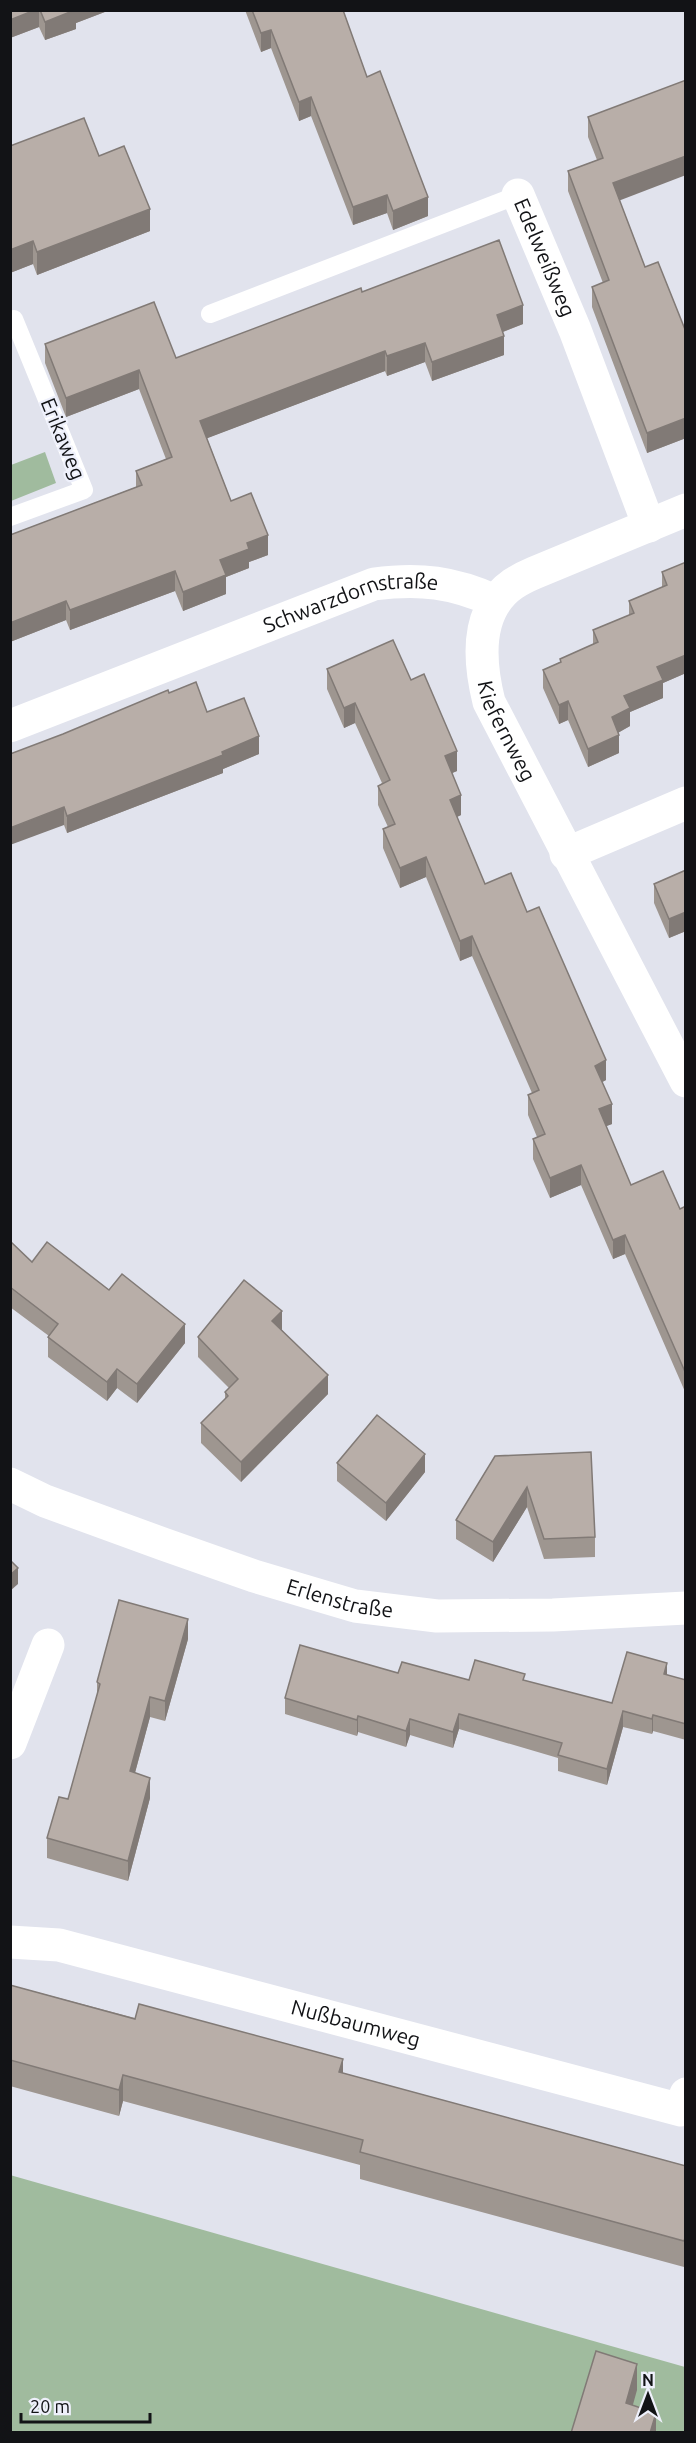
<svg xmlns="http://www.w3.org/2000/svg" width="696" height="2443" font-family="Ubuntu,sans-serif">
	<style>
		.green { fill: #a0bb9e }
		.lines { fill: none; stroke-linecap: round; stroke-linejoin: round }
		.service { stroke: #fff; stroke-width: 18 }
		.minor { stroke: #fff; stroke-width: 33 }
		.wall { fill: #9e9690 }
		.shaded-wall { fill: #817a76 }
		.building { fill: #b8aea8; stroke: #817a76; stroke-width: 1.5 }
		.labels { text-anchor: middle; stroke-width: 4.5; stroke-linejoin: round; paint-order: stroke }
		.street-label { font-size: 21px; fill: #121316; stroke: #eef0fb }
	</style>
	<rect width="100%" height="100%" fill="#e1e3ed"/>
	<g class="green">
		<polygon points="45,452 56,483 11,501 11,465"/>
		<polygon points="10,2175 685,2367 685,2432 11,2432"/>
	</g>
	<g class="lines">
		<g class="service">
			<polyline points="210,314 518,195"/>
			<polyline points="10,321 14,319 84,490 10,517"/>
		</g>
		<g class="minor">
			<path id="s1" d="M518,195L575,330L649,526"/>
			<path id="s2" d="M686,510L534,573C527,576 519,580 513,584C474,611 479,662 489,702L686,1081"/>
			<path id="s3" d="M10,726L374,584C420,578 453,582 495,601"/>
			<polyline points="566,854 686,803"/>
			<path id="s4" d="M10,1484L45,1501L163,1544L254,1576L355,1606L437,1616L553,1615L686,1608"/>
			<polyline points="10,1743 48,1645"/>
			<path id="s5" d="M10,1942L59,1945L681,2110L686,2094"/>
		</g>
	</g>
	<g class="wall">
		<polygon points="10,10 110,10 76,23 76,29 45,40 39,27 10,38"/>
		<polygon points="245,10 343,10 367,77 428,216 393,230 387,213 353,225 311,116 299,121 271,48 261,52"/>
		<polygon points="588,117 645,267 686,332 686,438 647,453 592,307 592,287 603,283 568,191 568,171 597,160 588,137"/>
		<polygon points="10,146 99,156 150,231 37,275 33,264 10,273"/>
		<polygon points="362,292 523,324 503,332 504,355 432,381 425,362 387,376 385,371 207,438 231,501 268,555 249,562 249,568 226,577 226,594 183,611 175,591 70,630 66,620 10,642 10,535 136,487 136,471 166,459 139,389 66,417 45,363 45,344 176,358"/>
		<polygon points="686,562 686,673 663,683 663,698 630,712 630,726 618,733 619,753 588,767 568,720 559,724 543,688 543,670 560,662 560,659 593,644 593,630 629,615 629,601 662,587 662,572"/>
		<polygon points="327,669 411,680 457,771 452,773 461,815 457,817 485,884 527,912 606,1080 602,1082 612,1124 606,1126 631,1185 680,1209 686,1206 686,1394 625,1254 613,1259 581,1185 550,1198 533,1159 533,1139 537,1137 528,1115 528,1095 532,1093 472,956 460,961 426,877 400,888 383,848 383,829 388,827 378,805 378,786 382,783 355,723 344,728 327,689"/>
		<polygon points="169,693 207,712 259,754 223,769 223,773 67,833 64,825 63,734"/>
		<polygon points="686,870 686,931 669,938 654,903 654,884"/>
		<polygon points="10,1241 32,1262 109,1290 185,1343 137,1403 117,1388 107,1401 48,1357 48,1337 49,1336 10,1307"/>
		<polygon points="282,1330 328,1394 241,1482 201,1443 201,1423 225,1399 225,1392 229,1388 198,1357 198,1337"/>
		<polygon points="495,1456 595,1537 595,1557 544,1559 527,1507 493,1562 456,1539 456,1520"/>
		<polygon points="337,1463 425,1472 386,1521 337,1481"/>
		<polygon points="188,1639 165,1721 150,1717 135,1773 150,1798 128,1881 47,1858 47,1838 68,1799 97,1695 97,1682"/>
		<polygon points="398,1673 469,1680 525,1681 612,1703 667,1675 686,1680 686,1740 653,1731 652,1734 623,1727 607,1785 558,1771 558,1758 459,1729 453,1748 410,1735 406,1747 358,1732 357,1736 285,1714 285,1698"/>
		<polygon points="10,1985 343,2073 686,2166 686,2262 684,2267 360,2179 360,2165 123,2101 119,2116 10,2086"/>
	</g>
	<g class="shaded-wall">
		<polygon points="35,10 39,10 39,27 10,38 10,20"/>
		<polygon points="74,10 110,10 76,23 76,29 45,40 45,22"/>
		<polygon points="271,30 271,48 261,52 261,33"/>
		<polygon points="311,97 311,116 299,121 299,102"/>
		<polygon points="686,156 686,175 613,203 613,183"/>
		<polygon points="387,195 387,213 353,225 353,207"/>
		<polygon points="428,197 428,216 393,230 393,211"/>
		<polygon points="150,209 150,231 37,275 37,252"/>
		<polygon points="33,241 33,264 10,273 10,250"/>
		<polygon points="523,305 523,324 497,334 497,315"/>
		<polygon points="504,336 504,355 432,381 432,362"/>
		<polygon points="425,343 425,362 387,376 387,356"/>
		<polygon points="385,351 385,371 200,441 200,421"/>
		<polygon points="139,370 139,389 66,417 66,398"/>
		<polygon points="686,418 686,438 647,453 647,433"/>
		<polygon points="268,535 268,555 249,562 249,568 226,577 226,594 183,611 183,592 220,560 247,543"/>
		<polygon points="175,571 175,591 70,630 70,610"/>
		<polygon points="66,601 66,620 10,642 10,623"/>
		<polygon points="686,655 686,673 663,683 663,698 630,712 630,726 612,736 612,717 624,696 657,667"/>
		<polygon points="568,701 568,720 559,724 559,705"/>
		<polygon points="355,703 355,723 344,728 344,708"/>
		<polygon points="619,735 619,753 588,767 588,749"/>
		<polygon points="259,736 259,754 223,769 223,773 67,833 67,816"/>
		<polygon points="457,751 457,771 445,776 445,756"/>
		<polygon points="461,795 461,815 450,820 450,800"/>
		<polygon points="64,807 64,825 10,845 10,828"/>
		<polygon points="426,857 426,877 400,888 400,868"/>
		<polygon points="686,912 686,931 669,938 669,919"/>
		<polygon points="472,936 472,956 460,961 460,941"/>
		<polygon points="606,1060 606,1080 595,1086 595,1066"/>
		<polygon points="612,1104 612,1124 599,1129 599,1109"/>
		<polygon points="581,1165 581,1185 550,1198 550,1178"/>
		<polygon points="625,1235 625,1254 613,1259 613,1240"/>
		<polygon points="282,1311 282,1331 272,1321"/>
		<polygon points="185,1324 185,1343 137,1403 137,1384"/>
		<polygon points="117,1369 117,1388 107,1401 107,1382"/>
		<polygon points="328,1375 328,1394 241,1482 241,1462"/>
		<polygon points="425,1454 425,1472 386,1521 386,1503"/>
		<polygon points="527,1487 527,1507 493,1562 493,1542"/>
		<polygon points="18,1568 18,1584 10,1591 10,1575"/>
		<polygon points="188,1619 188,1639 165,1721 165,1701"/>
		<polygon points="667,1663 667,1679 664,1674"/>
		<polygon points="150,1697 150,1717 130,1791 130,1771"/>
		<polygon points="623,1711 623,1727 607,1785 607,1769"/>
		<polygon points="459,1714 459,1729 453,1748 453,1732"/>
		<polygon points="653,1715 653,1731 652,1734 652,1719"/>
		<polygon points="358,1716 358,1732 357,1736 357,1720"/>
		<polygon points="410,1719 410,1735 406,1747 406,1731"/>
		<polygon points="150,1778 150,1798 128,1881 128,1861"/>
		<polygon points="343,2059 343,2086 339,2072"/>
		<polygon points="123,2075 123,2101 119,2116 119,2090"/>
		<polygon points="686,2235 686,2262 684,2267 684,2241"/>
		<polygon points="637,2364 637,2390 626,2430 626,2403"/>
		<polygon points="656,2413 656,2433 650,2433"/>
	</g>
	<g class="building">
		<polygon points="10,10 35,10 10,20"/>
		<polygon points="40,10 75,10 45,22"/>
		<polygon points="252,10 343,10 367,77 380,71 428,197 393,211 387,195 353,207 311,97 299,102 271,30 261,33"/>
		<polygon points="686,80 686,156 613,183 645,267 658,262 686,332 686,418 647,433 592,287 609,280 568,171 603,158 588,117"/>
		<polygon points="84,118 99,156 124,146 150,209 37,252 33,241 10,250 10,146"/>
		<polygon points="499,240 523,305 497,315 504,336 432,362 425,343 387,356 385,351 200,421 231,501 251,493 268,535 247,543 249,549 220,560 226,575 183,592 175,571 70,610 66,601 10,623 10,535 142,485 136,471 172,457 139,370 66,398 45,344 154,302 176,358 361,288 362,292"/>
		<polygon points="686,562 686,655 657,667 663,680 624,696 630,708 612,717 619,735 588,749 568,701 559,705 543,670 561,662 560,659 598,642 593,630 634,613 629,601 667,585 662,572"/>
		<polygon points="393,640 411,680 424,674 457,751 445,756 461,795 450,800 485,884 511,873 527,912 539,907 606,1060 595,1066 612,1104 599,1109 631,1185 663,1171 680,1209 686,1206 686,1374 625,1235 613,1240 581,1165 550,1178 533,1139 545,1134 528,1095 539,1090 472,936 460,941 426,857 400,868 383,829 395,824 378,786 390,780 355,703 344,708 327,669"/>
		<polygon points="196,682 207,712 244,698 259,736 222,752 223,755 67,816 64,807 10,828 10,754 63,734 168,690 169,693"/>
		<polygon points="686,870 686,912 669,919 654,884"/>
		<polygon points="10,1241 32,1262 47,1242 109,1290 122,1274 185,1324 137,1384 117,1369 107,1382 48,1337 58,1324 10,1287"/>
		<polygon points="244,1280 282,1311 272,1321 328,1375 241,1462 201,1423 228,1396 225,1392 238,1379 198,1337"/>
		<polygon points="377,1415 425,1454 386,1503 337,1463"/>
		<polygon points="591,1452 595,1537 544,1539 527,1487 493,1542 456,1520 495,1456"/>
		<polygon points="10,1560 18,1568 10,1575"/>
		<polygon points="119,1600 188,1619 165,1701 150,1697 130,1771 150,1778 128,1861 47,1838 59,1797 68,1799 100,1684 97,1682"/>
		<polygon points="300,1645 398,1673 402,1662 469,1680 475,1660 525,1674 523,1680 612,1703 627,1652 667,1663 664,1674 686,1680 686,1724 653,1715 652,1719 623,1711 607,1769 558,1755 562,1743 459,1714 453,1732 410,1719 406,1731 358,1716 357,1720 285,1698"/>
		<polygon points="10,1985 135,2019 139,2004 343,2059 339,2072 686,2166 686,2235 684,2241 360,2152 363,2140 123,2075 119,2090 10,2060"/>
		<polygon points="596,2351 637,2364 626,2403 656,2413 650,2433 571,2433"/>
	</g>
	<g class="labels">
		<g class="street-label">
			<text dy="7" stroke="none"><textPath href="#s1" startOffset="68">Edelweißweg</textPath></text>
			<text transform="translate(63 439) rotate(68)" y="7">Erikaweg</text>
			<text dy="7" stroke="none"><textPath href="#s3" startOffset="364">Schwarzdornstraße</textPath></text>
			<text dy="7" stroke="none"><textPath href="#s2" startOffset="350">Kiefernweg</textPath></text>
			<text dy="7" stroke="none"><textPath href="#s4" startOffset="350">Erlenstraße</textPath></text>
			<text dy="7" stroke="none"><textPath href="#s5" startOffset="356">Nußbaumweg</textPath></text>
		</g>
	</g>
	<rect width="696" height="2443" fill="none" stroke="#121316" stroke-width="24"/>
	<g transform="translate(648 2395)" stroke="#eef0fb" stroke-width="4.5" paint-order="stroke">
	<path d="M0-4.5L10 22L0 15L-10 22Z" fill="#121316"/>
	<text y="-9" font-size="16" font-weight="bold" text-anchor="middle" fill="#121316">N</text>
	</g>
	<path d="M21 2413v9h129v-9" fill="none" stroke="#121316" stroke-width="3"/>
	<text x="30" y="2413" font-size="18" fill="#121316" stroke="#eef0fb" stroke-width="4.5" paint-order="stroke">20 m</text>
</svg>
